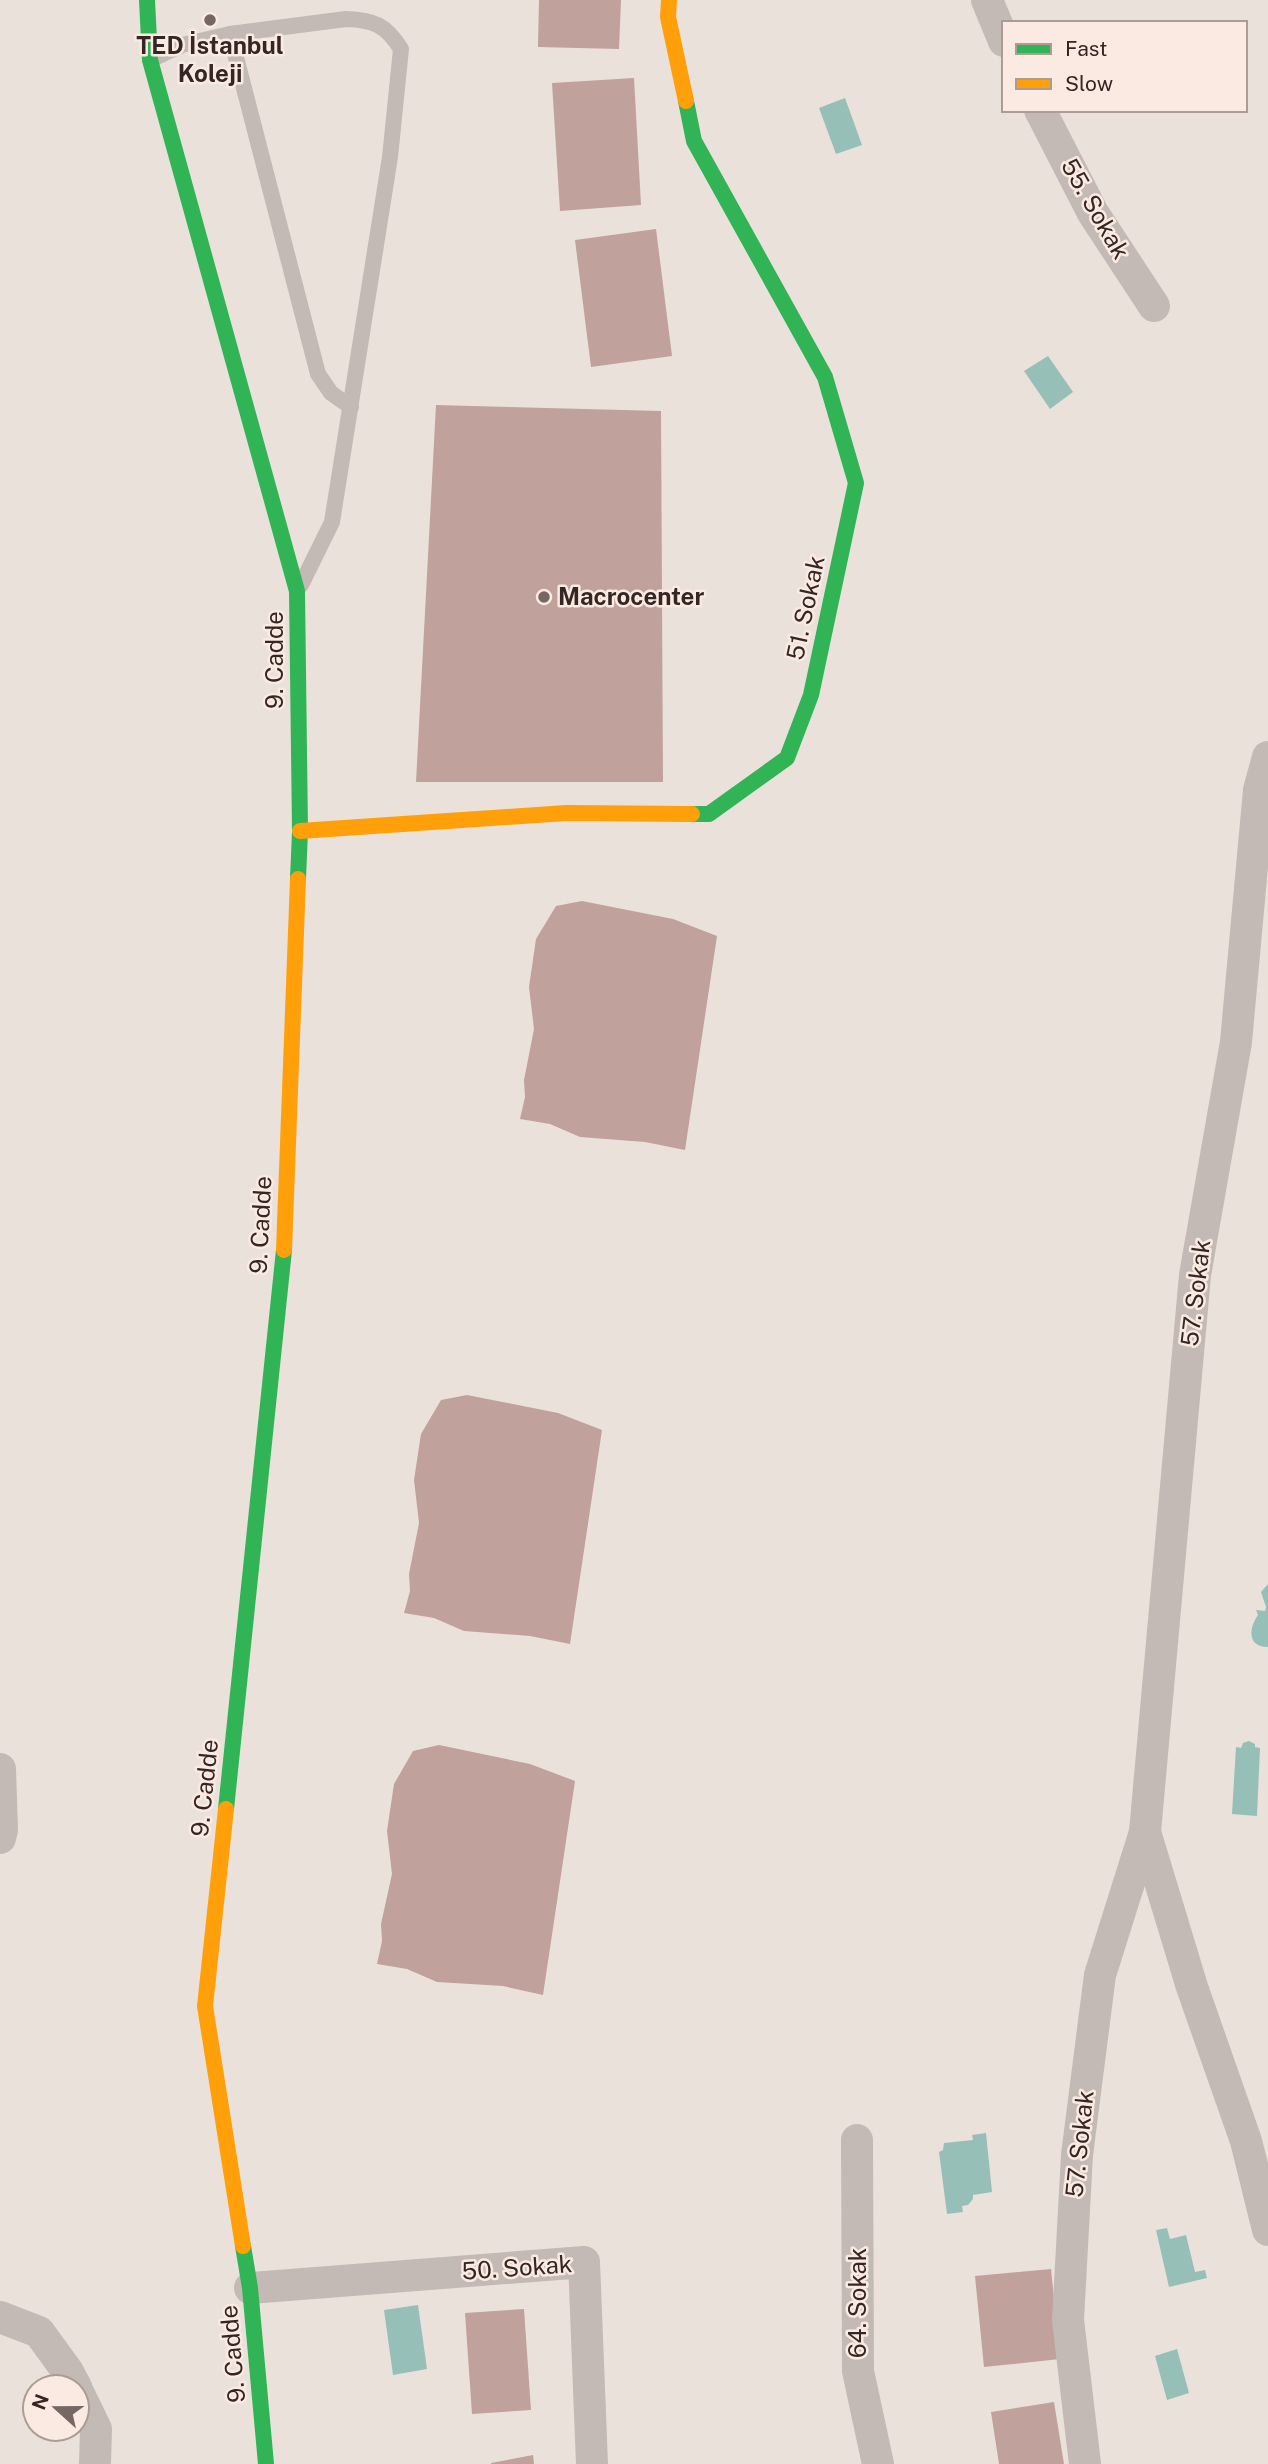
<svg xmlns="http://www.w3.org/2000/svg" width="1268" height="2464" font-family="'Public Sans',sans-serif">
	<style>
		.water { fill: #96bfb8 }
		.building { fill: #c0a19b }
		.lines { fill: none; stroke-linecap: round; stroke-linejoin: round }
		.lane { stroke: #c4bab5; stroke-width: 16 }
		.street { stroke: #c4bab5; stroke-width: 32 }
		.fast { stroke: #30b455; stroke-width: 16 }
		.slow { stroke: #ff9f0a; stroke-width: 16 }
		.poi-dot { fill: #746764; stroke: #faeae1; stroke-width: 2.5 }
		.labels { text-anchor: middle; stroke-width: 5; stroke-linejoin: round; paint-order: stroke }
		.poi-label { font-size: 24px; font-weight: bold; fill: #342624; stroke: #faeae1 }
		.street-label { font-size: 24px; fill: #342624; stroke: #faeae1 }
	</style>
	<rect width="100%" height="100%" fill="#ebe1db"/>
	<g class="water">
		<polygon points="845,98 862,145 836,154 819,108"/>
		<polygon points="1048,356 1073,392 1050,409 1024,371"/>
		<path d="M1268,1584V1647C1248,1647 1248,1629 1258,1615L1256,1610L1265,1611L1266,1607L1261,1592Z"/>
		<polygon points="1249,1741 1255,1744 1255,1747 1260,1748 1257,1816 1232,1814 1236,1747 1241,1748 1243,1743"/>
		<polygon points="986,2133 992,2192 973,2195 973,2199 968,2205 962,2206 963,2212 947,2214 939,2152 943,2150 944,2143 973,2140 972,2135"/>
		<polygon points="1167,2228 1170,2239 1186,2235 1195,2272 1205,2270 1207,2278 1169,2287 1156,2230"/>
		<polygon points="418,2305 427,2369 393,2375 384,2310"/>
		<polygon points="1177,2349 1189,2393 1167,2400 1155,2356"/>
	</g>
	<g class="building">
		<polygon points="539,0 621,0 619,49 538,47"/>
		<polygon points="634,78 641,205 560,211 552,83"/>
		<polygon points="656,229 672,356 591,367 575,240"/>
		<polygon points="436,405 661,411 663,782 416,782"/>
		<polygon points="582,901 673,919 717,936 685,1150 645,1142 580,1137 550,1124 520,1119 525,1097 524,1080 534,1029 529,987 536,939 556,906"/>
		<polygon points="467,1395 558,1413 602,1430 570,1644 530,1636 464,1631 434,1618 404,1613 410,1591 409,1574 419,1523 414,1480 421,1434 441,1400"/>
		<polygon points="439,1745 530,1764 575,1781 543,1995 503,1986 437,1982 407,1969 377,1964 382,1941 381,1924 392,1874 387,1831 394,1784 413,1751"/>
		<polygon points="1051,2269 1060,2359 984,2367 975,2276"/>
		<polygon points="524,2309 531,2410 472,2414 465,2313"/>
		<polygon points="1054,2402 1064,2464 999,2464 991,2412"/>
		<polygon points="533,2455 534,2464 491,2464 491,2463"/>
	</g>
	<g class="lines">
		<g class="lane">
			<polyline points="230,34 318,374 331,393 351,407"/>
			<path d="M150,60L182,45L230,34L346,19C374,20 386,25 401,49L390,157L332,522L301,585"/>
		</g>
		<g class="street">
			<polyline points="987,0 1004,41"/>
			<polyline points="1040,110 1093,213 1154,306"/>
			<polyline points="0,1769 2,1830 0,1838"/>
			<polyline points="1145,1832 1195,1275 1236,1042 1259,790 1268,757"/>
			<polyline points="857,2140 858,2371 878,2464"/>
			<polyline points="250,2288 584,2262 592,2464"/>
			<polyline points="0,2317 39,2332 68,2372 76,2387"/>
			<polyline points="77,2390 96,2429 95,2464"/>
			<polyline points="1085,2464 1068,2320 1077,2155 1100,1975 1145,1832 1192,1987 1246,2141 1268,2230"/>
		</g>
		<g class="fast">
			<polyline points="147,0 150,60 297,591 300,831 298,879"/>
			<polyline points="686,101 694,141 825,377 856,483 811,695 787,758 709,814 692,814"/>
			<polyline points="226,1809 284,1250"/>
			<polyline points="243,2246 250,2288 266,2464"/>
		</g>
		<g class="slow">
			<polyline points="669,0 668,17 686,101"/>
			<polyline points="300,831 566,813 692,814"/>
			<polyline points="284,1250 298,879"/>
			<polyline points="226,1809 205,2006 243,2246"/>
		</g>
	</g>
	<g class="poi-dot">
		<circle cx="210" cy="20" r="7"/>
		<circle cx="544" cy="597" r="7"/>
	</g>
	<g class="labels">
		<g class="poi-label">
			<text x="210" y="54">TED İstanbul<tspan x="210" dy="28">Koleji</tspan></text>
			<text x="558" y="605" text-anchor="start">Macrocenter</text>
		</g>
		<g class="street-label">
			<text transform="translate(1095 209) rotate(60)" y="8">55. Sokak</text>
			<text transform="translate(806 608) rotate(-78)" y="8">51. Sokak</text>
			<text transform="translate(275 660) rotate(-90)" y="8">9. Cadde</text>
			<text transform="translate(261 1225) rotate(-87)" y="8">9. Cadde</text>
			<text transform="translate(1196 1293) rotate(-83)" y="8">57. Sokak</text>
			<text transform="translate(205 1788) rotate(-84)" y="8">9. Cadde</text>
			<text transform="translate(1080 2144) rotate(-84)" y="8">57. Sokak</text>
			<text transform="translate(517 2268) rotate(-4)" y="8">50. Sokak</text>
			<text transform="translate(858 2303) rotate(-90)" y="8">64. Sokak</text>
			<text transform="translate(233 2354) rotate(-95)" y="8">9. Cadde</text>
		</g>
	</g>
	<rect x="1002" y="21" width="245" height="91" fill="#faeae1" stroke="#ab9c95" stroke-width="2"/>
	<rect x="1016" y="44" width="35" height="10" fill="#30b455" stroke="#ab9c95" stroke-width="2"/>
	<text x="1065" y="56" font-size="21" fill="#342624">Fast</text>
	<rect x="1016" y="79" width="35" height="10" fill="#ff9f0a" stroke="#ab9c95" stroke-width="2"/>
	<text x="1065" y="91" font-size="21" fill="#342624">Slow</text>
	<g transform="translate(56 2408) rotate(291)"><circle r="33" fill="#faeae1" stroke="#ab9c95" stroke-width="2"/>
	<path d="M0-5L12 26L0 18L-12 26Z" fill="#746764"/>
	<text y="-10" font-size="19" font-weight="bold" text-anchor="middle" fill="#342624">N</text>
	</g>
</svg>
